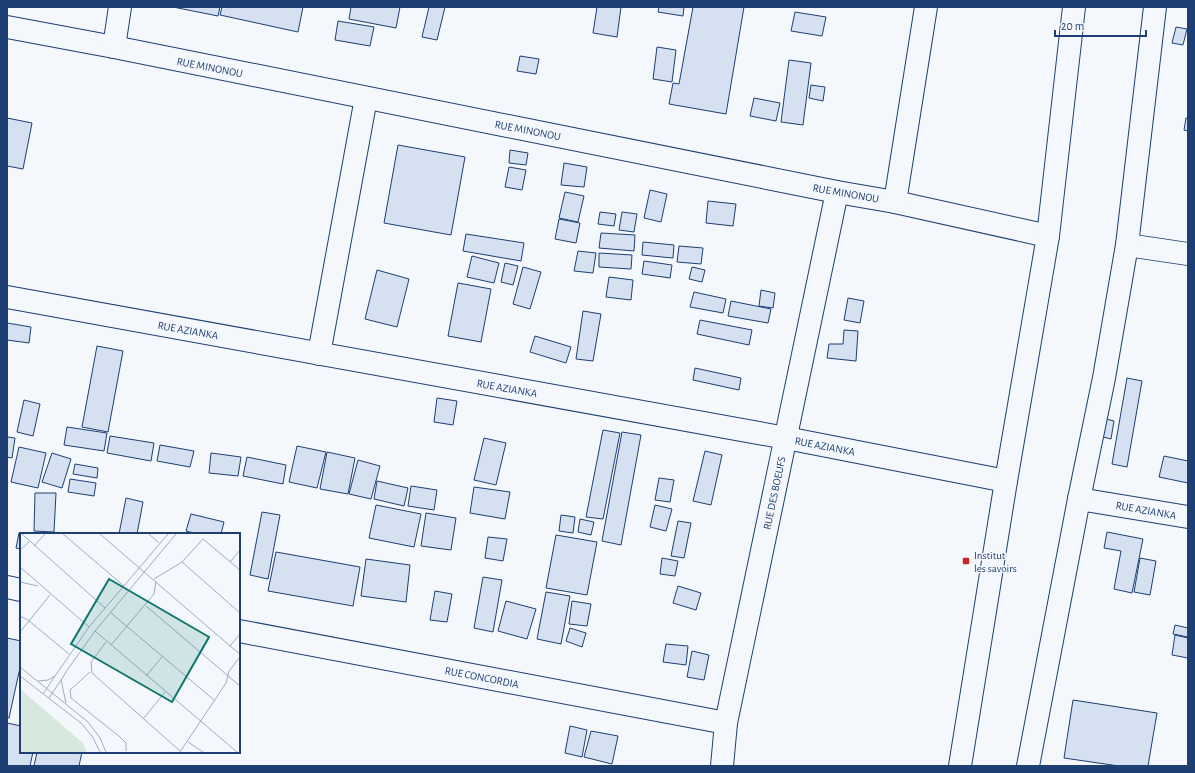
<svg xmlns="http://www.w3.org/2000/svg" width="1195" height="773" font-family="'Alegreya Sans',sans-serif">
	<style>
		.building { fill: #d5e0f0; stroke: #1d3f73 }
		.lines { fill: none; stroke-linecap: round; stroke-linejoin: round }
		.minor-casing { stroke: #1d3f73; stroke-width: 24 }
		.major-casing { stroke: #1d3f73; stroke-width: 24 }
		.minor { stroke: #f4f7fb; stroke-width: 22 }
		.major { stroke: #f4f7fb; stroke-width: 22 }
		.poi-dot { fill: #c62828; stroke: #f4f7fb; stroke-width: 1.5 }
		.labels { text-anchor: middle; stroke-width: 3; stroke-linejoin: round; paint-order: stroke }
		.street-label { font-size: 11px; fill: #1d3f73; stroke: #f4f7fb }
		.poi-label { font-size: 11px; fill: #1d3f73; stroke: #f4f7fb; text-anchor: start }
		.inset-road { fill: none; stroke: #9eadc5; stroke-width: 1 }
		.view { fill: #0f766e; fill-opacity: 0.15; stroke: #0f766e; stroke-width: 2 }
		.inset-edge { fill: none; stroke: #1d3f73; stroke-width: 2 }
	</style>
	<rect width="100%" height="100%" fill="#f4f7fb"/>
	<g class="building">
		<polygon points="173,7 220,7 218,16"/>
		<polygon points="222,7 303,7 298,32 220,15"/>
		<polygon points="351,7 400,7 396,28 349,19"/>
		<polygon points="429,7 445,7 437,40 422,37"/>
		<polygon points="597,7 621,7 617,37 593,33"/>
		<polygon points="659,7 684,7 683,16 658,12"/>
		<polygon points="693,7 744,7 726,114 669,104 673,83 679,84"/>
		<polygon points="795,12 826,17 822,36 791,31"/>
		<polygon points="338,21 374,27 370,46 335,40"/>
		<polygon points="1176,27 1187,29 1183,45 1172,43"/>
		<polygon points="657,47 676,50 672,82 653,79"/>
		<polygon points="520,56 539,59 536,74 517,71"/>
		<polygon points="789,60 811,63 803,125 781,122"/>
		<polygon points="811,85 825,87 823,101 809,98"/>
		<polygon points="754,98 780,103 776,121 750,116"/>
		<polygon points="7,118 32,123 23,169 7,166"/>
		<polygon points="1186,118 1188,118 1188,131 1184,130"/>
		<polygon points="398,145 465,157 451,235 384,223"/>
		<polygon points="510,150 528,153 526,165 509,163"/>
		<polygon points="564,163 587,167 584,187 561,185"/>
		<polygon points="509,167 526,170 522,190 505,187"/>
		<polygon points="650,190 667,194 661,222 644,218"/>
		<polygon points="565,192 584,196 578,222 559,218"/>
		<polygon points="708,201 736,204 733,226 706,223"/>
		<polygon points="600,212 616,214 614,226 598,224"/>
		<polygon points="622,212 637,214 634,232 619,230"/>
		<polygon points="559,219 580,223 576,243 555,239"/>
		<polygon points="601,233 635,235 634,251 599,248"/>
		<polygon points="466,234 524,243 521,261 463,251"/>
		<polygon points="643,242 674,245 673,258 642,255"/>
		<polygon points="679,246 703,248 701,264 677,262"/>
		<polygon points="578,251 596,253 593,273 574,271"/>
		<polygon points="599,253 632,255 631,269 599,267"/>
		<polygon points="472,256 499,263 494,283 467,277"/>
		<polygon points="644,261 672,265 670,278 642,274"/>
		<polygon points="505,263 518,266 513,285 501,282"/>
		<polygon points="523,267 541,272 530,309 513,304"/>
		<polygon points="692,267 705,270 702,282 689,279"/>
		<polygon points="377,270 409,279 397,327 365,319"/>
		<polygon points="609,277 633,280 631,300 606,297"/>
		<polygon points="458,283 491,289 481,342 448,336"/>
		<polygon points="761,290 775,293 773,308 759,306"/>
		<polygon points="694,292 726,299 723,313 690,307"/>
		<polygon points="848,298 864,301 860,323 844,320"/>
		<polygon points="731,301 771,309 768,323 728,316"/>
		<polygon points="583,311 601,314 593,361 576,359"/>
		<polygon points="700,320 752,330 749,345 697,334"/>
		<polygon points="7,323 31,327 29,343 7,340"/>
		<polygon points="844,330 858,331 856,361 827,358 829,344 843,344"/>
		<polygon points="535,336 571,347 566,363 530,352"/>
		<polygon points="97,346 123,351 108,432 82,427"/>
		<polygon points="695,368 741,378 739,390 693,380"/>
		<polygon points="1127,378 1142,381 1127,467 1112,464"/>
		<polygon points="437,398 457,401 453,425 434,422"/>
		<polygon points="24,400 40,404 33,436 17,432"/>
		<polygon points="1106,419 1114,421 1111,439 1103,437"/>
		<polygon points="67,427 107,433 104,451 64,445"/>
		<polygon points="603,430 620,433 603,519 586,517"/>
		<polygon points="622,432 641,435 621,545 602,541"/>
		<polygon points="110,436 154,443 151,461 107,453"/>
		<polygon points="7,437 15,438 12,458 7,457"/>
		<polygon points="484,438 506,443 496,485 474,480"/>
		<polygon points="160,445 194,451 190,467 157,461"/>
		<polygon points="297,446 326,452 317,488 289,482"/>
		<polygon points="19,447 46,453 38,488 11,482"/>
		<polygon points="705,451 722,455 711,505 693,501"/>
		<polygon points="327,452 355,458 348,494 320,489"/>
		<polygon points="52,453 71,459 62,488 42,482"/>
		<polygon points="211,453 241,457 238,476 209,473"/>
		<polygon points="1164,456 1188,461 1188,483 1159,477"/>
		<polygon points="247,457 286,465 283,484 243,476"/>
		<polygon points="358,460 380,466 371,499 349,494"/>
		<polygon points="75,464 98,468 97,478 73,474"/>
		<polygon points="659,478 674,480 670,502 655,500"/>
		<polygon points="70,479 96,483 94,496 68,492"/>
		<polygon points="377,481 408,488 404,506 374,499"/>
		<polygon points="411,486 437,490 434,510 408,506"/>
		<polygon points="474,487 510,492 505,519 470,513"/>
		<polygon points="35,493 56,493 54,532 34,531"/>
		<polygon points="126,498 143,502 137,534 119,534"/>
		<polygon points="376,505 421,514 414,547 369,538"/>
		<polygon points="655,505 672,509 666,531 650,527"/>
		<polygon points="262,512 280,515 268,579 250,575"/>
		<polygon points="426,513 456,518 451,550 421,546"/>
		<polygon points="191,514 224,522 221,534 198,534 186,531"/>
		<polygon points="561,515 575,517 573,533 559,531"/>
		<polygon points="580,519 594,522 591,535 578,532"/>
		<polygon points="678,521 691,523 684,558 671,556"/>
		<polygon points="1107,532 1143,539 1132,593 1114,589 1121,551 1104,548"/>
		<polygon points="19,533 29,534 21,534 21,549 16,548"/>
		<polygon points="556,535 597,542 587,595 546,588"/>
		<polygon points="488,537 507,539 503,561 485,558"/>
		<polygon points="276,552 360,567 353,606 268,591"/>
		<polygon points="662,558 678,561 675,576 660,574"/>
		<polygon points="1140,558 1156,561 1150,595 1134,592"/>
		<polygon points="366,559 410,565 406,602 361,596"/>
		<polygon points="483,577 502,580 493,632 474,628"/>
		<polygon points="678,586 701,593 696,610 673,603"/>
		<polygon points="435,591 452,594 447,622 430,620"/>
		<polygon points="546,592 570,596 561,644 537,639"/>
		<polygon points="506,601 536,609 527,639 498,631"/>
		<polygon points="572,601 591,604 587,626 569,624"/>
		<polygon points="1175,625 1188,628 1188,637 1173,634"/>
		<polygon points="570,628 586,633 582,647 566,641"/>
		<polygon points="1175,635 1188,638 1188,658 1172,655"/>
		<polygon points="7,638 21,641 21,663 9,718 7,717"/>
		<polygon points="666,644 688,646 686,665 663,662"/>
		<polygon points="692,651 709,655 704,680 687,677"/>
		<polygon points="1073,700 1157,713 1148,766 1119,766 1064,758"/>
		<polygon points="7,723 21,726 21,752 33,752 30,766 7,766"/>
		<polygon points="570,726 587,730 582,757 565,753"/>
		<polygon points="591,731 618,736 612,764 584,757"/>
		<polygon points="37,752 82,752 79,766 34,766"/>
	</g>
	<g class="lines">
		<defs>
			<g id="minor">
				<polyline points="7,27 114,47 837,192 895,202 1048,236"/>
				<polyline points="114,47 120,7"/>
				<polyline points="895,202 926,7"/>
				<polyline points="1127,245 1188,254"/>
				<polyline points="7,297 786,438 1006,481"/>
				<polyline points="319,354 366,98"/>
				<polyline points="1079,499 1188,517"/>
				<polyline points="7,587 21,590"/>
				<polyline points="239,631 726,723"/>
				<polyline points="722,766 726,723 837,192"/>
			</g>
			<g id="major">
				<polyline points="960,766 1006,481 1048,236 1074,7"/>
				<polyline points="1028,766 1079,499 1104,378 1127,245 1155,7"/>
			</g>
		</defs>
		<use href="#minor" class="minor-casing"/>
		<use href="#major" class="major-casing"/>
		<use href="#minor" class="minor"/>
		<use href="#major" class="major"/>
	</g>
	<rect class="poi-dot" x="962" y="557" width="8" height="8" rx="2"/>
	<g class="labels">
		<g class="street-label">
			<text transform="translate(210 67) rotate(11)" y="4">RUE MINONOU</text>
			<text transform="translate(528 130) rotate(11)" y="4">RUE MINONOU</text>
			<text transform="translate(846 193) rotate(10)" y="4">RUE MINONOU</text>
			<text transform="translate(188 330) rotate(10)" y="4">RUE AZIANKA</text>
			<text transform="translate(507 388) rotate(10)" y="4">RUE AZIANKA</text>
			<text transform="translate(825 446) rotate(11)" y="4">RUE AZIANKA</text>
			<text transform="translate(774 493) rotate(-78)" y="4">RUE DES BOEUFS</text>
			<text transform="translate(1146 510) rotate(10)" y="4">RUE AZIANKA</text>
			<text transform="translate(482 677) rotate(11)" y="4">RUE CONCORDIA</text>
		</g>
		<g class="poi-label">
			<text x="974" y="559">Institut<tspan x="974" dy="13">les savoirs</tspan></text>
		</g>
	</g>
	<g transform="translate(20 533)">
		<rect width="220" height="220" fill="#f4f7fb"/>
		<path d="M0,156L63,210L67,219H0Z" fill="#d7e8df"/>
		<path class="inset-road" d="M2,1L85,75M43,1L104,53M80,1L210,113M129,1L139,10M14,13L25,1M0,17L9,9M162,29L220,80M210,29L220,17M0,34L69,94M134,46L162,29L183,6L220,37M0,49L18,53M126,73L220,153M91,80L194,167M0,83L8,87L49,121M75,98L217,219M0,99L30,62M220,101L210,113L220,121M86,109L71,129L72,140L160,218M91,112L134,61L136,48M0,134L68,189L80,205L86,219M70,139L50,157L51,165L100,204L106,210V218M0,143L61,190L72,203L80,219M126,143L142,124M18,148L28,147L35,143L69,94L148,1M23,161L35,143M29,165L41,147M46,170L41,147L48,136L75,98L156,1M123,186L145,159M168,209L183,219M160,219L206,150L209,138L220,124"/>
		<path class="view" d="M89,46L189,104L152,169L51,111Z"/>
		<rect width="220" height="220" class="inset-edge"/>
	</g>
	<rect width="1195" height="773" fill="none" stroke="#1d3f73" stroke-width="16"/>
	<path d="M1055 30v6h91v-6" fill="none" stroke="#1d3f73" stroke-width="2"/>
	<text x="1061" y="30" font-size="12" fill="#1d3f73" stroke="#f4f7fb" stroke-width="3" paint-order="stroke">20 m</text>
</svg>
